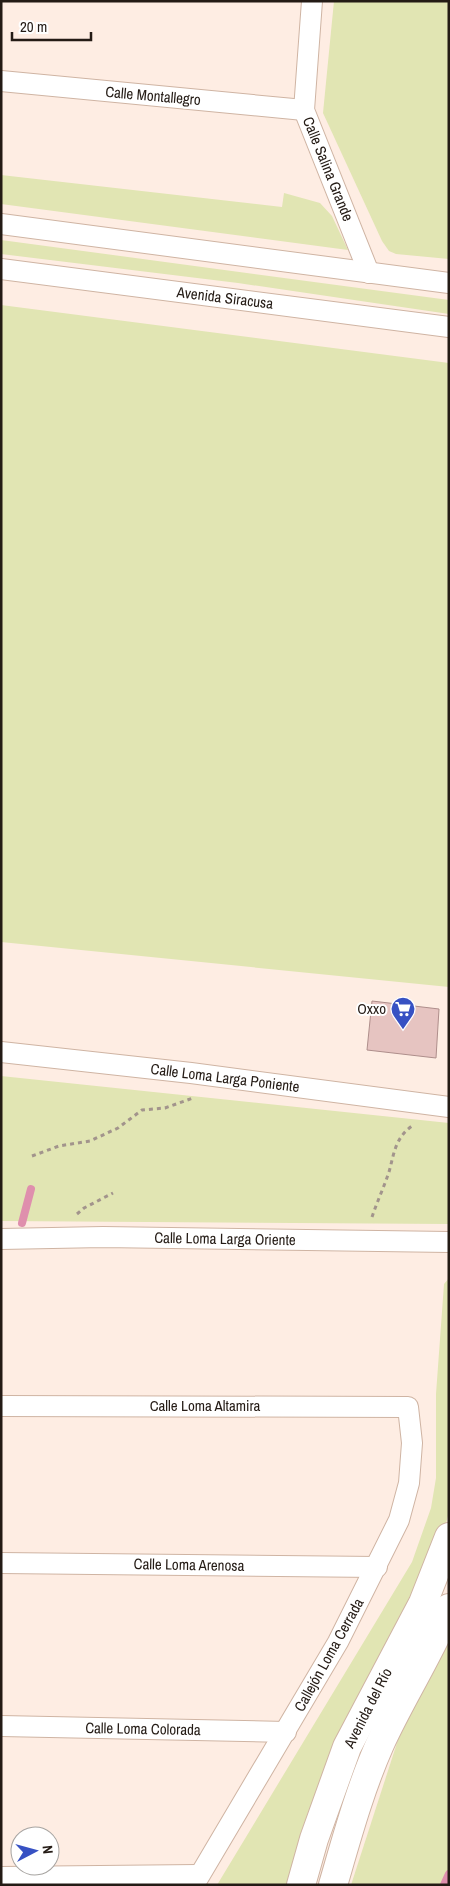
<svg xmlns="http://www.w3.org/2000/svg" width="450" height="1886" font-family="'Archivo Narrow',sans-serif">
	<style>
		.green { fill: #e1e5b3 }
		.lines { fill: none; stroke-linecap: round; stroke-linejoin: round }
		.stream { stroke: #df8fad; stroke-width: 8 }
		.building { fill: #e6c4c1; stroke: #ae8e8b }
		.street-casing { stroke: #cfb4a3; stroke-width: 22 }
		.secondary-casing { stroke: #cfb4a3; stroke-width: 30 }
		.path { stroke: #a2948c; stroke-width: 3; stroke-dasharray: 4 4; stroke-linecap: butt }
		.street { stroke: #fff; stroke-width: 20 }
		.secondary { stroke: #fff; stroke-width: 28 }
		.labels { text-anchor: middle; stroke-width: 4; stroke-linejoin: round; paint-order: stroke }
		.street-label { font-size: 15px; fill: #241b15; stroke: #fff }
		.poi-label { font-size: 15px; fill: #241b15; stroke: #fff; text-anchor: end }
	</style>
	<rect width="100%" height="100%" fill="#feede3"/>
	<g class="green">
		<polygon points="334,1 449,1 449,259 396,254 389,251 382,241 323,113"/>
		<polygon points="1,175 282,207 284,193 320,203 332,216 348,250 1,204"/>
		<polygon points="1,240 449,300 449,314 238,283 1,254"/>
		<polygon points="1,305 449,363 449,987 1,942"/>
		<polygon points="1,1076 449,1123 449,1224 1,1221"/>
		<polygon points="449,1278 449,1512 438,1553 308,1812 288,1885 217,1885 412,1562 431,1508 436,1478 436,1394 444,1284"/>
		<polygon points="449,1641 449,1885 351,1885 407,1712"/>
	</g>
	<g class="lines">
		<g class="stream">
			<polyline points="22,1223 31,1189"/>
			<polyline points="444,1885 449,1874"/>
		</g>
	</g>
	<polygon class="building" points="372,1001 439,1009 436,1058 367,1050"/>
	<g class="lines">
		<defs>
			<g id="street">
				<polyline points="312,1 304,110 369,273"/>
				<polyline points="1,81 304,110"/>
				<polyline points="1,224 449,283"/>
				<polyline points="1,269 449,327"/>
				<polyline points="1,1052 191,1073 449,1107"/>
				<polyline points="1,1239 103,1237 449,1242"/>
				<polyline points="1,1406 408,1407 412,1443 409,1483 399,1520 338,1642 194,1885"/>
				<polyline points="1,1563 377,1567"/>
				<polyline points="1,1726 286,1732"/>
				<polyline points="1,1877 198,1875"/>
			</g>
			<g id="secondary">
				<polyline points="301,1885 314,1839 347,1747 423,1603 449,1537"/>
				<path d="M333,1885C347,1837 360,1789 380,1744C401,1698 429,1655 449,1608"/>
			</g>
		</defs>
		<use href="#street" class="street-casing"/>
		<use href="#secondary" class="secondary-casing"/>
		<g class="path">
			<polyline points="32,1156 59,1146 90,1141 118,1128 142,1110 165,1108 193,1098"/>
			<polyline points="77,1214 84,1208 113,1193"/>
			<path d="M372,1217C377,1202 384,1187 389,1172C394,1154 395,1138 412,1126"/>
		</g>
		<use href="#street" class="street"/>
		<use href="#secondary" class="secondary"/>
	</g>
	<defs>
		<symbol id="supermarket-pin" viewBox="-11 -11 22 30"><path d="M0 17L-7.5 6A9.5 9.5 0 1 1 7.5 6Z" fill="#3751c3" stroke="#fff"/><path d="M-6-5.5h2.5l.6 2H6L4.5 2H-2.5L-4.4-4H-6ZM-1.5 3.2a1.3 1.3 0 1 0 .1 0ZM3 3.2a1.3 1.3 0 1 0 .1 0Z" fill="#fff"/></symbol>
	</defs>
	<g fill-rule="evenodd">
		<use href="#supermarket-pin" x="389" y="995" width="28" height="38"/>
	</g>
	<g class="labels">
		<g class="street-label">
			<text transform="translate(153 96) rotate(5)" y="5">Calle Montallegro</text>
			<text transform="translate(328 169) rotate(68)" y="5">Calle Salina Grande</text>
			<text transform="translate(225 298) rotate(7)" y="5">Avenida Siracusa</text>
			<text transform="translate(225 1078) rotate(7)" y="5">Calle Loma Larga Poniente</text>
			<text transform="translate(225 1239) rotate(1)" y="5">Calle Loma Larga Oriente</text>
			<text x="205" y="1411">Calle Loma Altamira</text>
			<text transform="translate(189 1565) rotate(1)" y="5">Calle Loma Arenosa</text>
			<text transform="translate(329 1655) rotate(-61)" y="5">Callejón Loma Cerrada</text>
			<text transform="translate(368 1708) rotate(-63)" y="5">Avenida del Río</text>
			<text transform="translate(143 1729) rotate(1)" y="5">Calle Loma Colorada</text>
		</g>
		<g class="poi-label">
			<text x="386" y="1014">Oxxo</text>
		</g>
	</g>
	<rect width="450" height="1886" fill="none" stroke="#241b15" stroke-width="5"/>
	<g transform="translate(35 1851) rotate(84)"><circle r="24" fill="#ffffff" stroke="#a7a4a1"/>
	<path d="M0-4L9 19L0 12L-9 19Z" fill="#3751c3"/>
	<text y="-8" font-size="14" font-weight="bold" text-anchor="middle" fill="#241b15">N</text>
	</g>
	<path d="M12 32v8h79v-8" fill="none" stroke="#241b15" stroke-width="2.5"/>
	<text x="20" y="32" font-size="15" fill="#241b15" stroke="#ffffff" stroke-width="4" paint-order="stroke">20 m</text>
</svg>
